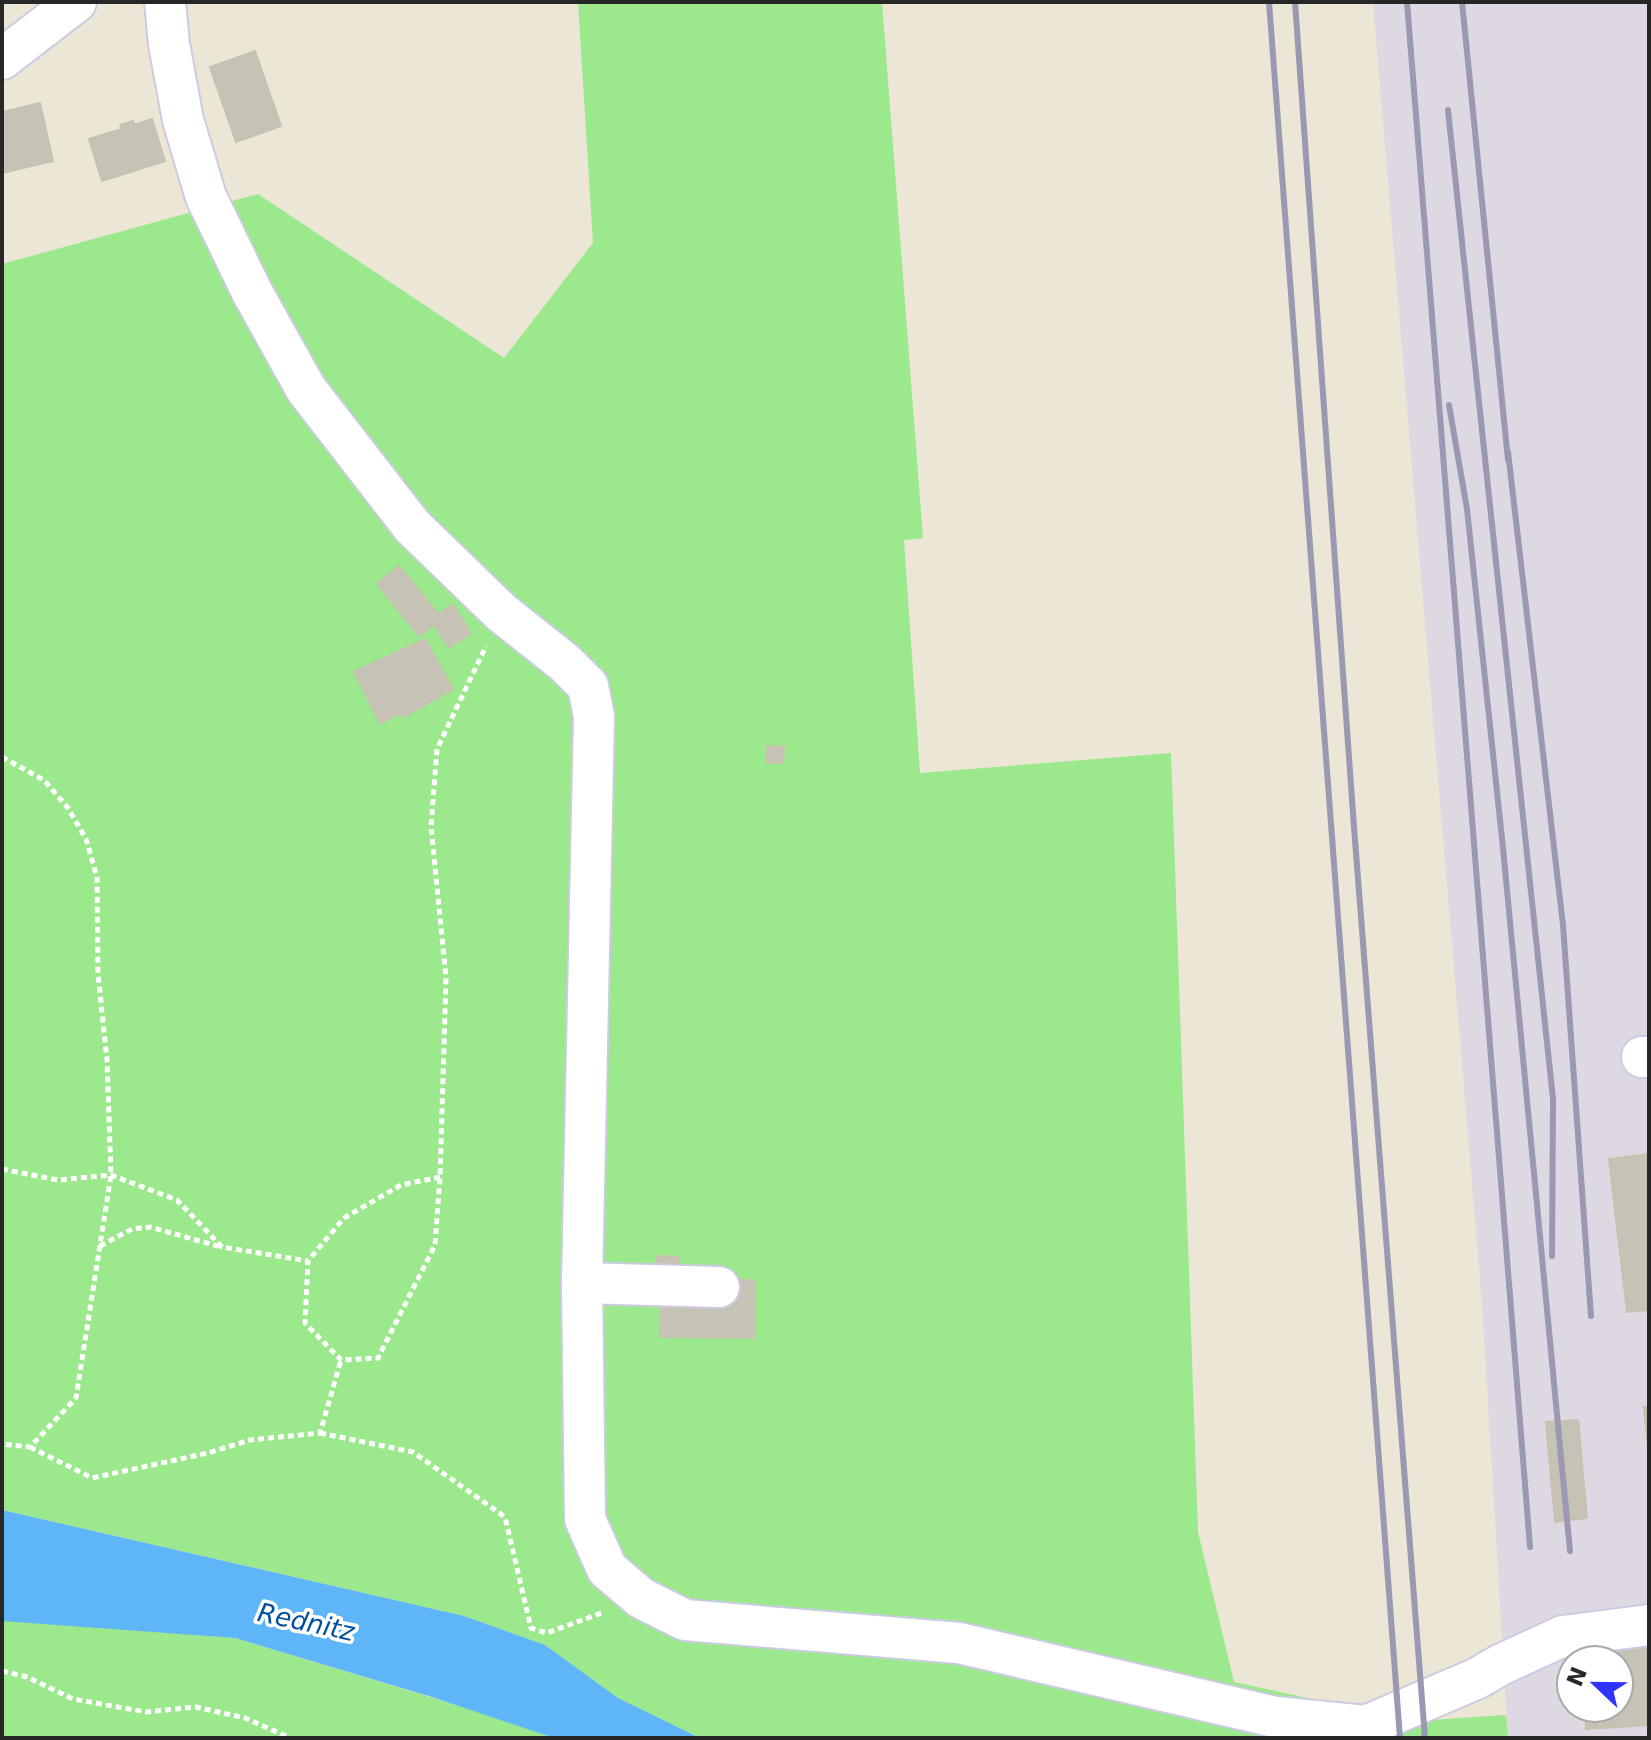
<svg xmlns="http://www.w3.org/2000/svg" width="1651" height="1740" font-family="'DejaVu Sans',sans-serif">
	<style>
		.industrial { fill: #ddd8e2; fill-rule: evenodd }
		.green { fill: #9ce88d }
		.water { fill: #5eb5f8 }
		.building { fill: #c6c2b6; stroke: #c6c2b0; stroke-width: 2 }
		.lines { fill: none; stroke-linecap: round; stroke-linejoin: round }
		.minor-casing { stroke: #cbcce2; stroke-width: 44 }
		.path { stroke: #fff; stroke-width: 5; stroke-dasharray: 6 4; stroke-linecap: butt }
		.minor { stroke: #fff; stroke-width: 40 }
		.rail { stroke: #9a99b3; stroke-width: 6 }
		.labels { text-anchor: middle; stroke-width: 7; stroke-linejoin: round; paint-order: stroke }
		.water-label { font-size: 26px; font-style: italic; fill: #024fa0; stroke: #fff }
	</style>
	<rect width="100%" height="100%" fill="#ebe6d6"/>
	<path class="industrial" d="M1373,2H1649V1738H1508L1482,1303ZM1571,1660H1619V1708H1571Z"/>
	<g class="green">
		<polygon points="578,2 882,2 923,538 904,540 920,773 1171,753 1198,1532 1234,1682 1413,1721 1506,1715 1508,1738 700,1738 618,1698 545,1645 464,1616 2,1510 2,264 258,194 504,358 593,243"/>
		<polygon points="2,1620 235,1638 519,1724 552,1738 2,1738"/>
	</g>
	<polygon class="water" points="2,1510 464,1616 545,1645 618,1698 700,1738 554,1738 435,1698 235,1638 2,1621"/>
	<g class="building">
		<polygon points="255,51 281,126 236,142 210,67"/>
		<polygon points="40,103 53,161 2,173 2,112"/>
		<polygon points="152,119 165,161 102,181 89,139 122,129 120,125 133,121 134,125"/>
		<polygon points="399,566 438,614 453,605 471,633 449,648 434,624 419,636 377,584"/>
		<polygon points="425,639 453,689 403,717 401,713 380,724 354,672"/>
		<polygon points="767,746 784,747 783,763 766,763"/>
		<polygon points="1649,1154 1649,1310 1627,1312 1609,1159"/>
		<polygon points="657,1256 678,1257 678,1272 657,1272"/>
		<polygon points="735,1280 755,1280 754,1304 734,1304"/>
		<polygon points="661,1302 754,1304 754,1338 660,1337"/>
		<polygon points="1644,1407 1649,1407 1649,1456"/>
		<polygon points="1578,1420 1587,1518 1555,1522 1546,1422"/>
		<polygon points="1649,1646 1649,1725 1586,1729 1585,1708 1619,1708 1619,1660 1583,1660 1583,1651"/>
	</g>
	<g class="lines">
		<defs>
			<g id="minor">
				<polyline points="165,2 169,44 183,120 206,197 252,292 306,389 412,526 502,613 565,663 588,686 594,716 582,1283 585,1519 607,1569 641,1598 685,1620 959,1643 1275,1717 1366,1726 1478,1678 1500,1665 1563,1636 1649,1625"/>
				<polyline points="2,59 76,2"/>
				<polyline points="1642,1057 1649,1057"/>
				<polyline points="582,1283 719,1287"/>
			</g>
		</defs>
		<use href="#minor" class="minor-casing"/>
		<g class="path">
			<polyline points="2,757 44,780 68,808 86,839 97,877 98,974 107,1060 111,1175 76,1398 30,1447 2,1444"/>
			<polyline points="2,1169 58,1180 111,1175 177,1200 222,1247 308,1261"/>
			<polyline points="440,1177 401,1185 344,1218 308,1261 305,1323 341,1360 378,1358 435,1245 440,1177 446,978 431,826 437,749 486,646"/>
			<polyline points="100,1246 132,1229 150,1227 221,1247"/>
			<polyline points="320,1433 413,1452 505,1517 531,1628 547,1633 604,1612"/>
			<polyline points="30,1447 92,1478 208,1453 250,1440 320,1433 341,1360"/>
			<polyline points="2,1671 27,1677 73,1699 146,1712 196,1707 245,1718 290,1738"/>
		</g>
		<use href="#minor" class="minor"/>
		<g class="rail">
			<polyline points="1269,2 1400,1738"/>
			<polyline points="1295,2 1354,827 1425,1738"/>
			<polyline points="1407,2 1530,1547"/>
			<polyline points="1462,2 1508,460"/>
			<polyline points="1448,110 1553,1099 1552,1256"/>
			<polyline points="1449,405 1467,509 1503,848 1570,1551"/>
			<polyline points="1508,452 1563,925 1591,1316"/>
		</g>
	</g>
	<g class="labels">
		<g class="water-label">
			<text transform="translate(306 1622) rotate(12)" y="9">Rednitz</text>
		</g>
	</g>
	<rect width="1651" height="1740" fill="none" stroke="#272727" stroke-width="8"/>
	<g transform="translate(1595 1684) rotate(292)"><circle r="38" fill="#ffffff" stroke="#a9a9a9" stroke-width="2"/>
	<path d="M0-6L14 30L0 20L-14 30Z" fill="#2f33ff"/>
	<text y="-12" font-size="22" font-weight="bold" text-anchor="middle" fill="#272727">N</text>
	</g>
</svg>
